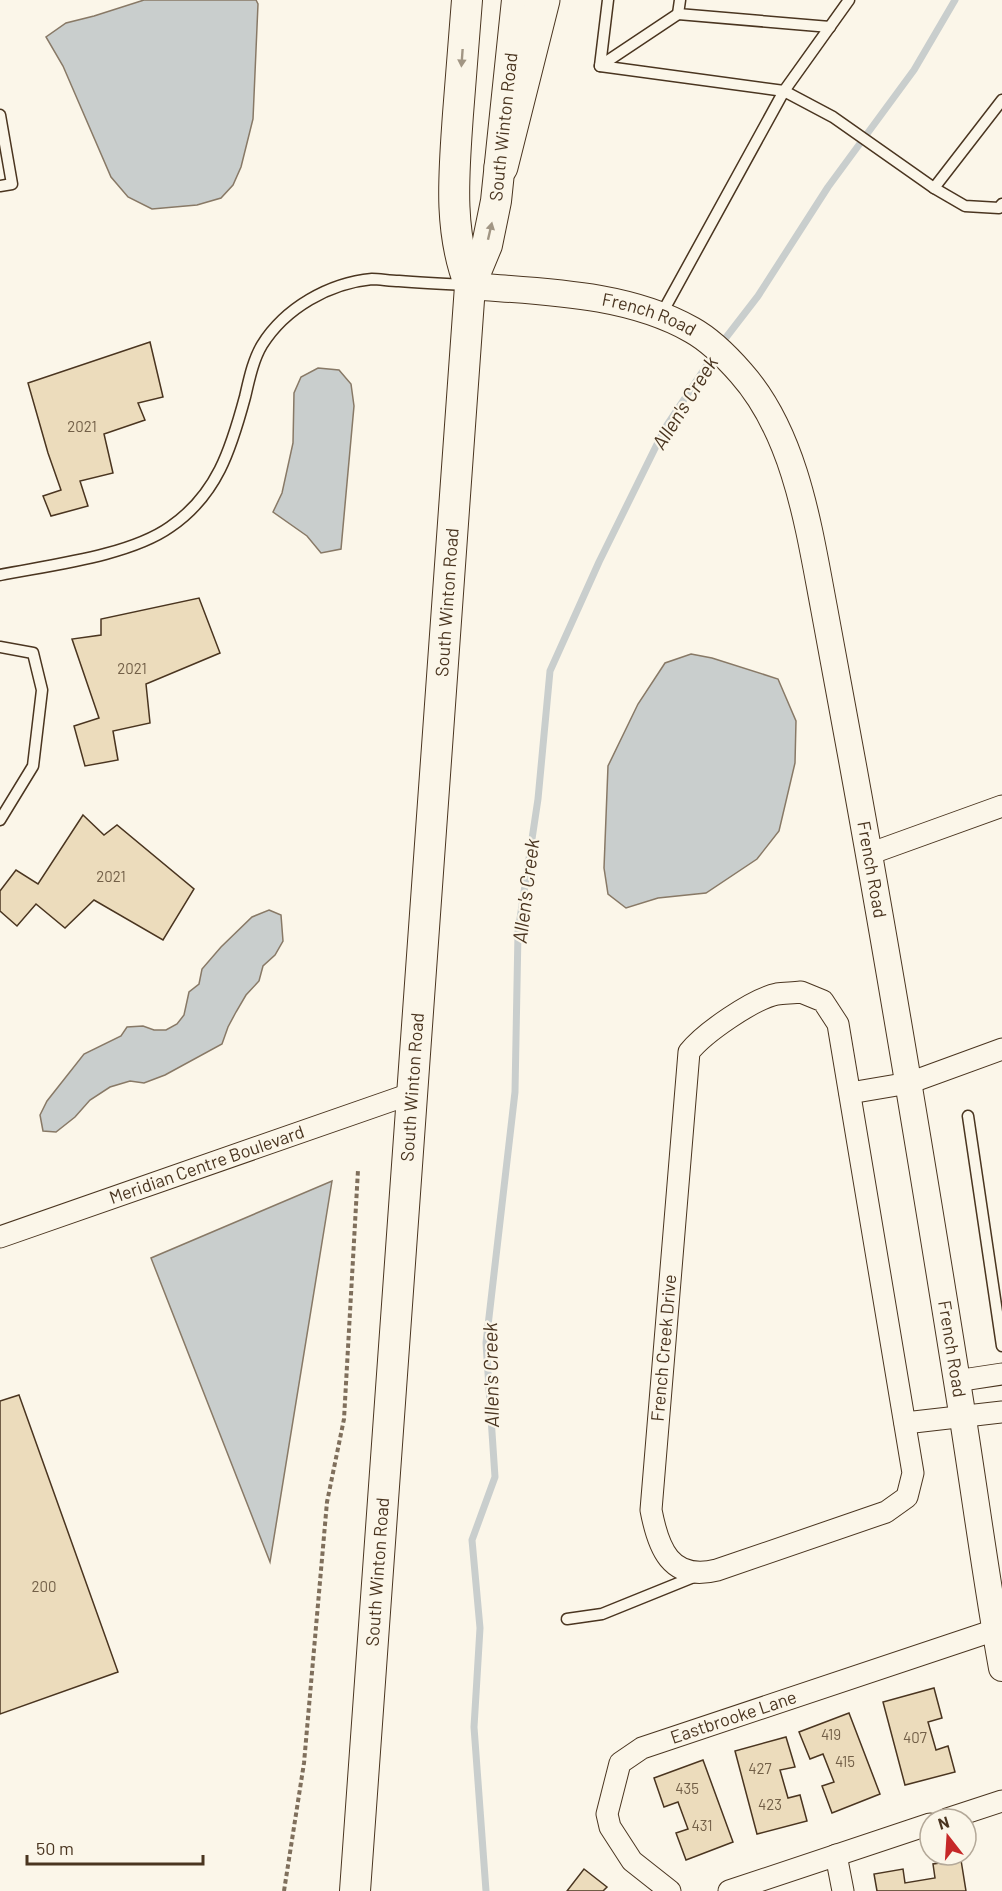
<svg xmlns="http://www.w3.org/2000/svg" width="1002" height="1891" font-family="Barlow,sans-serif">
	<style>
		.water { fill: #c9cecd; stroke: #887966; stroke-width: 1.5 }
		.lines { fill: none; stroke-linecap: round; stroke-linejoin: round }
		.stream { stroke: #c9cecd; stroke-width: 7 }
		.building { fill: #ecdcbc; stroke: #4a3520; stroke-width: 1.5 }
		.service-casing { stroke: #4a3520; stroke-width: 13 }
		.minor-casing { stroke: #4a3520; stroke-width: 23 }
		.tertiary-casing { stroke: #4a3520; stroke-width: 28 }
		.secondary-casing { stroke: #4a3520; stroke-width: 32 }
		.motorway-casing { stroke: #4a3520; stroke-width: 35 }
		.path { stroke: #7f6f5c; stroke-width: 4; stroke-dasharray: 4.5 3; stroke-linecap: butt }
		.service { stroke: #fbf6e9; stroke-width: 10 }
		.minor { stroke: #fbf6e9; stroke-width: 21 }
		.tertiary { stroke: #fbf6e9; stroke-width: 26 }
		.secondary { stroke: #fbf6e9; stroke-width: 30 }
		.motorway { stroke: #fbf6e9; stroke-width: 33 }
		.oneway { fill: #a29684 }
		.labels { text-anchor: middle; stroke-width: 4.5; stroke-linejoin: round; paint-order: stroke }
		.number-label { font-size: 15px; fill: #725f47 }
		.street-label { font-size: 18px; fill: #4a3520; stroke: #fbf6e9 }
		.water-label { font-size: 20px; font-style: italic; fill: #4a3520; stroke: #fbf6e9 }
	</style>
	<rect width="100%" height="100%" fill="#fbf6e9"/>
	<g class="water">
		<polygon points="144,0 256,0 258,4 253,119 241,167 233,185 221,198 197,205 152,209 128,197 111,177 63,66 46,37 66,23 94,16"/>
		<polygon points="318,368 339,370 351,384 354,406 341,549 321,553 307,536 273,512 282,493 293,443 294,393 301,377"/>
		<polygon points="691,654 712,658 778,679 796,721 795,763 779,831 757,859 706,893 658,898 626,908 608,894 604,868 608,766 638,704 665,663"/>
		<polygon points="269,910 281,915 283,941 275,955 263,966 259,981 246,995 236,1012 228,1027 222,1044 165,1075 144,1083 130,1081 110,1087 90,1100 75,1117 56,1132 43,1131 40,1115 47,1101 84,1054 121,1036 127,1027 143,1026 154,1030 166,1030 177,1024 184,1015 189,992 199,984 202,969 221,947 252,917"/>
		<polygon points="332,1181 270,1562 151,1258"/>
	</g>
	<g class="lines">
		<g class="stream">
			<polyline points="721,344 758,296 828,187 914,70 955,0"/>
			<polyline points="486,1891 474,1727 480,1628 472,1540 495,1477 486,1343 515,1092 518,932 538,799 550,671 599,562 665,428 715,353"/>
		</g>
	</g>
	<g class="building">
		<polygon points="150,342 163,397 138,403 145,420 104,434 113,473 80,481 88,506 51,516 43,496 61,490 48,453 28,383"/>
		<polygon points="199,598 220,653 146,684 150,723 113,731 118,760 85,766 74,726 99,718 72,639 101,635 101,619"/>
		<polygon points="83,815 104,835 117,825 194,889 163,940 94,900 65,928 36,904 17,926 0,911 0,891 16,870 38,884"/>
		<polygon points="19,1395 118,1672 0,1714 0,1401"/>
		<polygon points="934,1688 942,1718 928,1722 936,1750 948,1746 955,1772 905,1785 883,1702"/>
		<polygon points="849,1713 880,1794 832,1813 822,1786 834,1782 823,1754 810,1759 799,1732"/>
		<polygon points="786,1737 795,1767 780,1770 788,1798 800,1795 807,1821 757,1834 735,1751"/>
		<polygon points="703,1760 733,1842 686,1860 676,1833 688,1829 678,1802 664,1807 654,1778"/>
		<polygon points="961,1860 966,1891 877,1891 874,1874 903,1869 905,1883 935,1878 933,1864"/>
		<polygon points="584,1869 607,1887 603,1891 567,1891"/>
	</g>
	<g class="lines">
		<defs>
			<g id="service">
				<polyline points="608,0 600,66 784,91 833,117 934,188 1002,100"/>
				<polyline points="680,0 678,14 830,27"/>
				<polyline points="600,66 678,14"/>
				<polyline points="0,115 12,184 0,186"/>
				<polyline points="934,188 965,206 999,208 1002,204"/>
				<polyline points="661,315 784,91 849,0"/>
				<path d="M0,575C50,565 129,556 170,527C217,495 231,449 245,397C249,380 253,360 262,345C285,308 329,283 372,279C380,279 390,281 399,281C422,283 444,284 467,285"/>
				<polyline points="0,647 33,653 42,690 33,766 0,820"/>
				<polyline points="968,1116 1002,1346"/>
				<polyline points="567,1619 602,1614 696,1576"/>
			</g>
			<g id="minor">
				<polyline points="869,854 1002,806"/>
				<path d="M801,992L823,1001L838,1024L913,1473L907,1497L886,1512L717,1570C670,1582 658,1547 651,1510L689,1052C704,1033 753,999 777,994C784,993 793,993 801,992Z"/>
				<polyline points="850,1093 909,1083 1002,1049"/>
				<path id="s1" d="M0,1237L413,1093"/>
				<polyline points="956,1381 1002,1374"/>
				<polyline points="905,1423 1002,1412"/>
				<polyline points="947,1819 1002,1801"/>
				<polyline points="836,1855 843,1891"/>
				<path id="s2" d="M670,1891L632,1861L610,1827L607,1814L620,1763L642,1748L995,1630"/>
				<polyline points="729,1891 930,1824"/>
			</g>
			<g id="tertiary">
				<path id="s3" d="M470,286C544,292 627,293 692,330C710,340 727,357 741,373C796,435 809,529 824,608C833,659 843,709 852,760C892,979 928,1199 963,1419C976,1502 987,1585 1002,1668"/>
			</g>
			<g id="secondary">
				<path d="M467,0C464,38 461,76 458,114C454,172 448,231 470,286"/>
				<path id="s4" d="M355,1891L470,286L487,245L496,201L517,0"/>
			</g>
			<polyline id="motorway" points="501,167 543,0"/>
		</defs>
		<use href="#service" class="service-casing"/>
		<use href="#minor" class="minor-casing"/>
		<use href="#tertiary" class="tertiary-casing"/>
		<use href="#secondary" class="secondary-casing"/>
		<use href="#motorway" class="motorway-casing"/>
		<polyline class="path" points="284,1891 304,1763 327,1502 344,1419 358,1170"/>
		<use href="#service" class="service"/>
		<use href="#minor" class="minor"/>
		<use href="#tertiary" class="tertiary"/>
		<use href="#secondary" class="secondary"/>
		<use href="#motorway" class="motorway"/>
	</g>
	<defs><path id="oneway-solid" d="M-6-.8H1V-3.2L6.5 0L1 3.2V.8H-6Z" transform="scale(1.5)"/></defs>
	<g class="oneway">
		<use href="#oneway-solid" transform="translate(462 58) rotate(94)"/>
		<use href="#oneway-solid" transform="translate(490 231) rotate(-77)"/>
	</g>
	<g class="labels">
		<g class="number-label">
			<text x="82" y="432">2021</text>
			<text x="132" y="674">2021</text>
			<text x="111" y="882">2021</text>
			<text x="44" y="1592">200</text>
			<text x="831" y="1740">419</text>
			<text x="915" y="1743">407</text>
			<text x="845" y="1767">415</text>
			<text x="760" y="1774">427</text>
			<text x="687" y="1794">435</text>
			<text x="770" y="1810">423</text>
			<text x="702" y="1831">431</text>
		</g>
		<g class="street-label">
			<text dy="6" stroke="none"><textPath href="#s4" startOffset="1773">South Winton Road</textPath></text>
			<text dy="6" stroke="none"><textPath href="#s3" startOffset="182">French Road</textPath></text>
			<text dy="6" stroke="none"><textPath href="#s4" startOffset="1292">South Winton Road</textPath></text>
			<text dy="6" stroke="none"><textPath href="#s3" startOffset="812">French Road</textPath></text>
			<text dy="6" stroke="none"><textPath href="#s4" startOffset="806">South Winton Road</textPath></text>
			<text dy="6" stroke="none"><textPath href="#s1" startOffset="219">Meridian Centre Boulevard</textPath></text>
			<text transform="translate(664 1348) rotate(-85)" y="6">French Creek Drive</text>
			<text dy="6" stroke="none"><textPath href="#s3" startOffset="1298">French Road</textPath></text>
			<text dy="6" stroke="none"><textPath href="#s4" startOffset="320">South Winton Road</textPath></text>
			<text dy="6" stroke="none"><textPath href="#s2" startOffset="278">Eastbrooke Lane</textPath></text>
		</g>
		<g class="water-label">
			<text transform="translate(685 403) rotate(-58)" y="7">Allen's Creek</text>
			<text transform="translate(526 891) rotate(-83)" y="7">Allen's Creek</text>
			<text transform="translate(491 1375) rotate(-91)" y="7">Allen's Creek</text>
		</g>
	</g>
	<g transform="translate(948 1837) rotate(343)"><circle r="28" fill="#fbf6e9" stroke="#b4a999" stroke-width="1.5"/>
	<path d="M0-4.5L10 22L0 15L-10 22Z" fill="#c62828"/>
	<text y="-9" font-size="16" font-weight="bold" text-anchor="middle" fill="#4a3520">N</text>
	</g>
	<path d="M27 1855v9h176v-9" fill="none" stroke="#4a3520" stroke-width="3"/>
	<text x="36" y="1855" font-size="18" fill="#4a3520" stroke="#fbf6e9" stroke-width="4.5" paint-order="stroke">50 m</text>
</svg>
